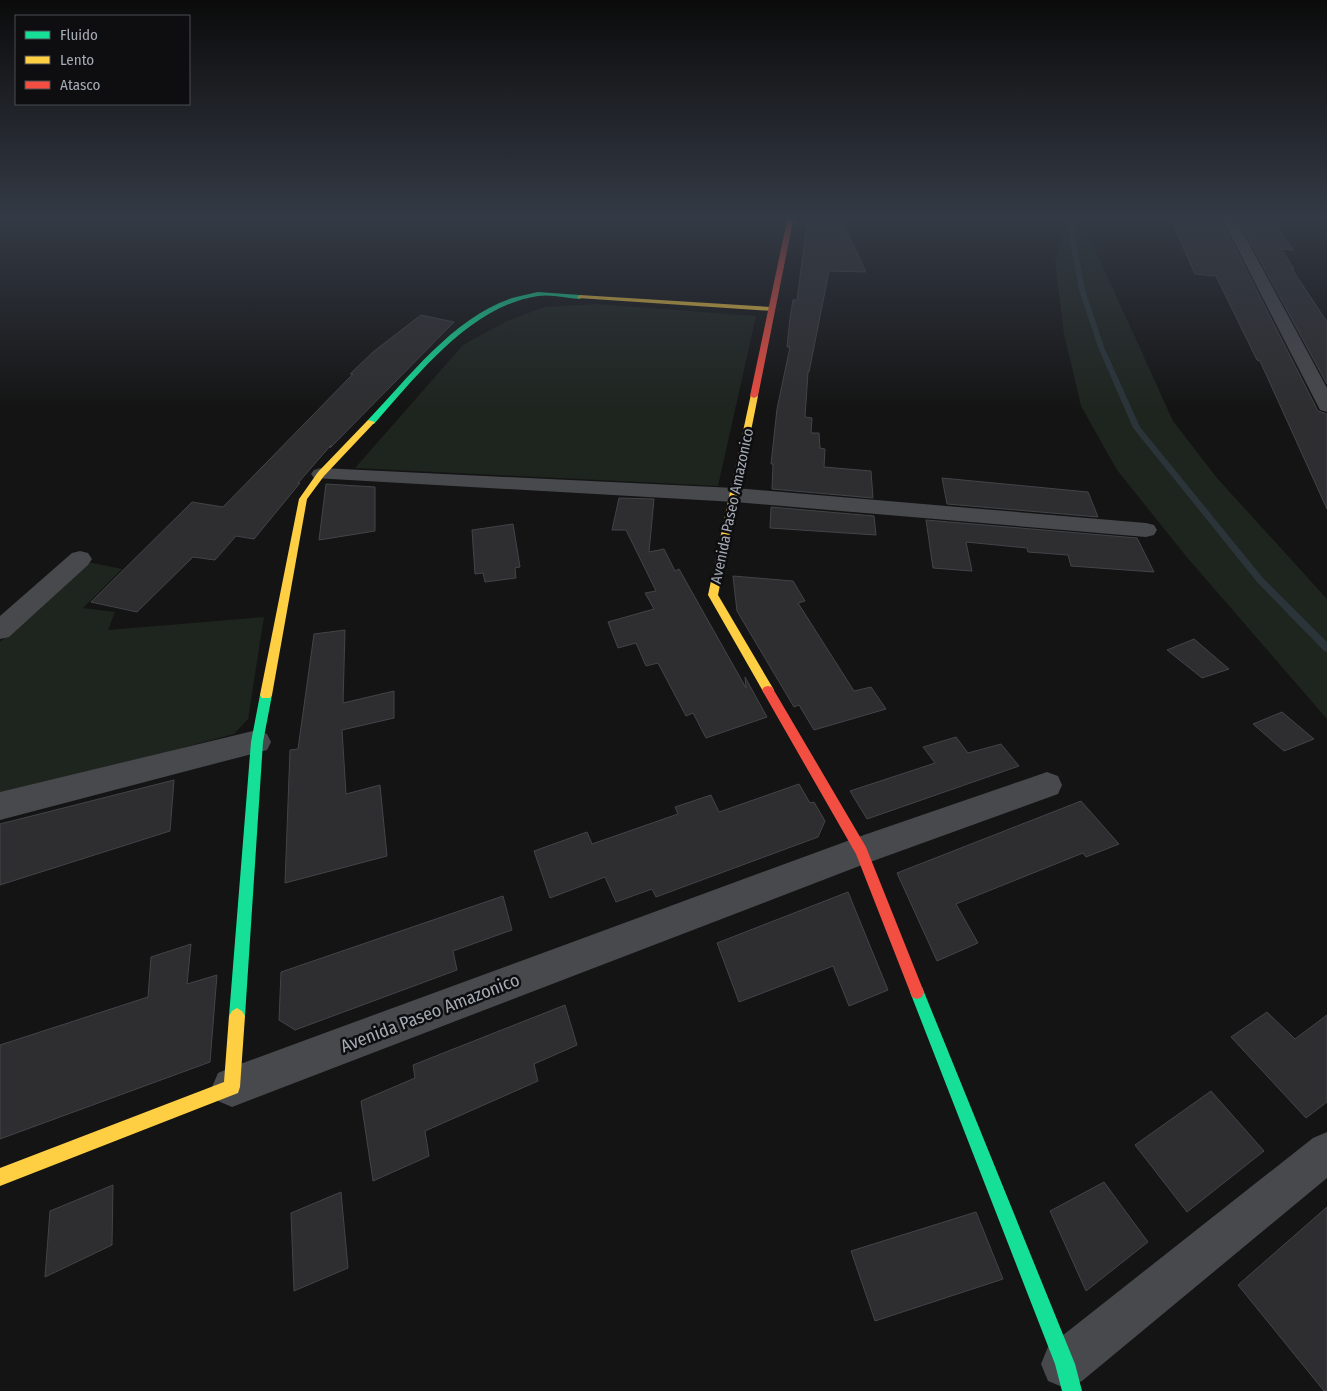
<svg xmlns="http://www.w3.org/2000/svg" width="1327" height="1391" font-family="'Fira Sans Condensed',sans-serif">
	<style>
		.green { fill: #1e241e }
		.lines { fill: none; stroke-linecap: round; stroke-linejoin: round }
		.stream { fill: #2a3439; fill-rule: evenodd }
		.building { fill: #2e2e30; stroke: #424448 }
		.street { fill: #48494d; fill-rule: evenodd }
		.fast { fill: #16e098; fill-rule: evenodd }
		.slow { fill: #ffcf43; fill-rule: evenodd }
		.jam { fill: #f24e42; fill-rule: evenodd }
		.labels { text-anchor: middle; stroke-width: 5; stroke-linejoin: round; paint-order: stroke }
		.street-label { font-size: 15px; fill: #a4abb5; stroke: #0e0e10 }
		.near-street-label { font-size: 18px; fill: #a4abb5; stroke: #0e0e10 }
	</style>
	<rect width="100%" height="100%" fill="#141414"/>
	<g class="green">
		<polygon points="1069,216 1080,216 1173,421 1217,478 1327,599 1327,719 1185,555 1117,470 1081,406 1064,334 1055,262"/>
		<polygon points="597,304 756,316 718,486 355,468 463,345 507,321 544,307"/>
		<polygon points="88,562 122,569 83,608 115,612 108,630 264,617 248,719 234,734 0,797 0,642"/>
	</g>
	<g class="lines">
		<polygon class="stream" points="1071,216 1075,216 1076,243 1085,290 1104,347 1140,427 1263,578 1327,642 1327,652 1324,651 1257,582 1133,428 1098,347 1079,290 1070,243"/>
	</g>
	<g class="building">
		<polygon points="808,216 840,216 866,272 829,271 809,372 808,372 805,417 812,418 811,433 819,433 820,448 825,449 824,467 871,471 873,498 772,489 773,464 771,464 777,409 790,347 787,347 790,318 793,300 797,300"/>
		<polygon points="1194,216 1219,216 1318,411 1327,414 1327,509 1260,361 1257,360 1216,276 1195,274 1171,220 1197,222"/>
		<polygon points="1236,216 1272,219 1293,250 1281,249 1294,269 1292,269 1327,322 1327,384"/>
		<polygon points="421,315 454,322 330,448 331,445 298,483 300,483 254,539 236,536 215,560 193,557 137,612 91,602 192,502 223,507 353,374 350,374 373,352"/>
		<polygon points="942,478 1088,492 1098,517 947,504"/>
		<polygon points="326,484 375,487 375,531 319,540"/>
		<polygon points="619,498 654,499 649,552 664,549 675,571 679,569 746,688 745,677 767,717 706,738 693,713 686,716 658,663 646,666 636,643 618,648 608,622 654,609 645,593 656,591 626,530 612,530"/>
		<polygon points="771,507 874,516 876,535 770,528"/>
		<polygon points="926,520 1137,538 1154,572 1071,566 1068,555 1028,552 1027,548 966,542 972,571 933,568"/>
		<polygon points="513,524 520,567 515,568 516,578 485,582 483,573 475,574 472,530"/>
		<polygon points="733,576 793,581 805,601 798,603 854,691 871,687 886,709 814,730 799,705 794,707 737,611"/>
		<polygon points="345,630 343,703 394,691 394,718 342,730 346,794 380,785 387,856 285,883 290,750 298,749 314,634"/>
		<polygon points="1194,639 1229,669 1202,678 1167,650"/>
		<polygon points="1282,712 1314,739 1284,751 1253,724"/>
		<polygon points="956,737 968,753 1001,744 1019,766 867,819 850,791 935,763 923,747"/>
		<polygon points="174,780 170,831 0,885 0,824"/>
		<polygon points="799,784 810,803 814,802 825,821 818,837 656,897 652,889 616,902 605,877 550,898 534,851 587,832 592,844 678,814 675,807 711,795 719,812"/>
		<polygon points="1081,801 1119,844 1086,857 1083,853 956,904 978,943 937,961 897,873"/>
		<polygon points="848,892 888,990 849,1006 833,966 739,1002 717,943"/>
		<polygon points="503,896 512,930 453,951 457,970 295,1030 279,1020 281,972"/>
		<polygon points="191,944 187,984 217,975 210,1062 0,1139 0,1045 148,997 151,957"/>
		<polygon points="565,1005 577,1045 534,1064 538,1081 425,1131 429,1156 373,1181 361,1101 415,1078 413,1065"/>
		<polygon points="1267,1012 1295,1039 1327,1015 1327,1102 1306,1118 1231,1037"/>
		<polygon points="1211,1091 1264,1151 1187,1212 1135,1145"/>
		<polygon points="1104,1182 1148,1242 1086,1291 1050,1211"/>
		<polygon points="113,1185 112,1245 45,1277 50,1211"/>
		<polygon points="341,1192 348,1268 294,1291 291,1213"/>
		<polygon points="1327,1207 1327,1391 1324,1391 1238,1285"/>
		<polygon points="976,1212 1003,1279 875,1321 851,1251"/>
	</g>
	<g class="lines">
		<g class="street">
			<polygon points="1221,216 1234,216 1327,388 1327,412 1320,410 1318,406"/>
			<polygon points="321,468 735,488 1146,523 1154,525 1157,530 1154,535 1146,537 735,502 314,478 311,474 314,470"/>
			<polygon points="80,551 88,553 92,559 88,565 9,637 0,639 0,616 72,553"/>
			<polygon points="257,730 267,734 271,742 267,750 0,820 0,792"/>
			<polygon points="1047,772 1058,776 1062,785 1058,794 862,865 232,1107 218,1101 212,1087 218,1073 232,1067 861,836"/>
			<polygon points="1327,1132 1327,1178 1082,1381 1065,1388 1048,1381 1041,1364 1048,1347 1313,1138"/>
		</g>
		<g class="fast">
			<path d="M538,292L580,295L583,297L580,299C566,298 551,294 538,296C470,306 417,376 374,424H368V420C408,378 454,317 512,298C520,296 529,294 538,292Z"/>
			<polygon points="266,691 270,692 272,695 263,742 245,1016 242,1021 237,1024 232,1021 229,1016 251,742 260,695 262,692"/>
			<polygon points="917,985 922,987 924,992 1075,1364 1082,1391 1062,1391 1055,1364 910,992 912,987"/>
		</g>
		<g class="slow">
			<polygon points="580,295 772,307 775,309 772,311 578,298 577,297"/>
			<polygon points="751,394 758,396 718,595 774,690 772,693 764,693 708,595"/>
			<polygon points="368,420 375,422 324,476 307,499 272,695 270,698 262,698 260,695 299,499 318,472"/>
			<polygon points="237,1008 242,1011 245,1016 240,1087 238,1093 0,1186 0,1168 224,1082 229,1016 232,1011"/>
		</g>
		<g class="jam">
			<polygon points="788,216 794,216 758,396 754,398 750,396"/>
			<polygon points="768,686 772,687 866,847 924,992 922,997 917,999 912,997 856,854 762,690 764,687"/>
		</g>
	</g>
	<linearGradient id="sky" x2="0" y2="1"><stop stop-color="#0b0b0b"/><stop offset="0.53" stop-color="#343a45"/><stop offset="1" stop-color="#343a45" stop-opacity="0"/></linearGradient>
	<rect width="1327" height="410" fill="url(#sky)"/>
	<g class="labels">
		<g class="street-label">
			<text transform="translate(732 506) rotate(-78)" y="5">Avenida Paseo Amazonico</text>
		</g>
		<g class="near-street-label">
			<text transform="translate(430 1013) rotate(-21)" y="6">Avenida Paseo Amazonico</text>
		</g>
	</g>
	<rect x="15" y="15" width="175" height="90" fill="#0e0e10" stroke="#4a4d52"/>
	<rect x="25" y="31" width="25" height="8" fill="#16e098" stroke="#4a4d52"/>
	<text x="60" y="40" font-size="15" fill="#a4abb5">Fluido</text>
	<rect x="25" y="56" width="25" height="8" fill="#ffcf43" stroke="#4a4d52"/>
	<text x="60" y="65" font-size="15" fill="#a4abb5">Lento</text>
	<rect x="25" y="81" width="25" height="8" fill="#f24e42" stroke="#4a4d52"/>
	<text x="60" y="90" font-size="15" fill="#a4abb5">Atasco</text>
</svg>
